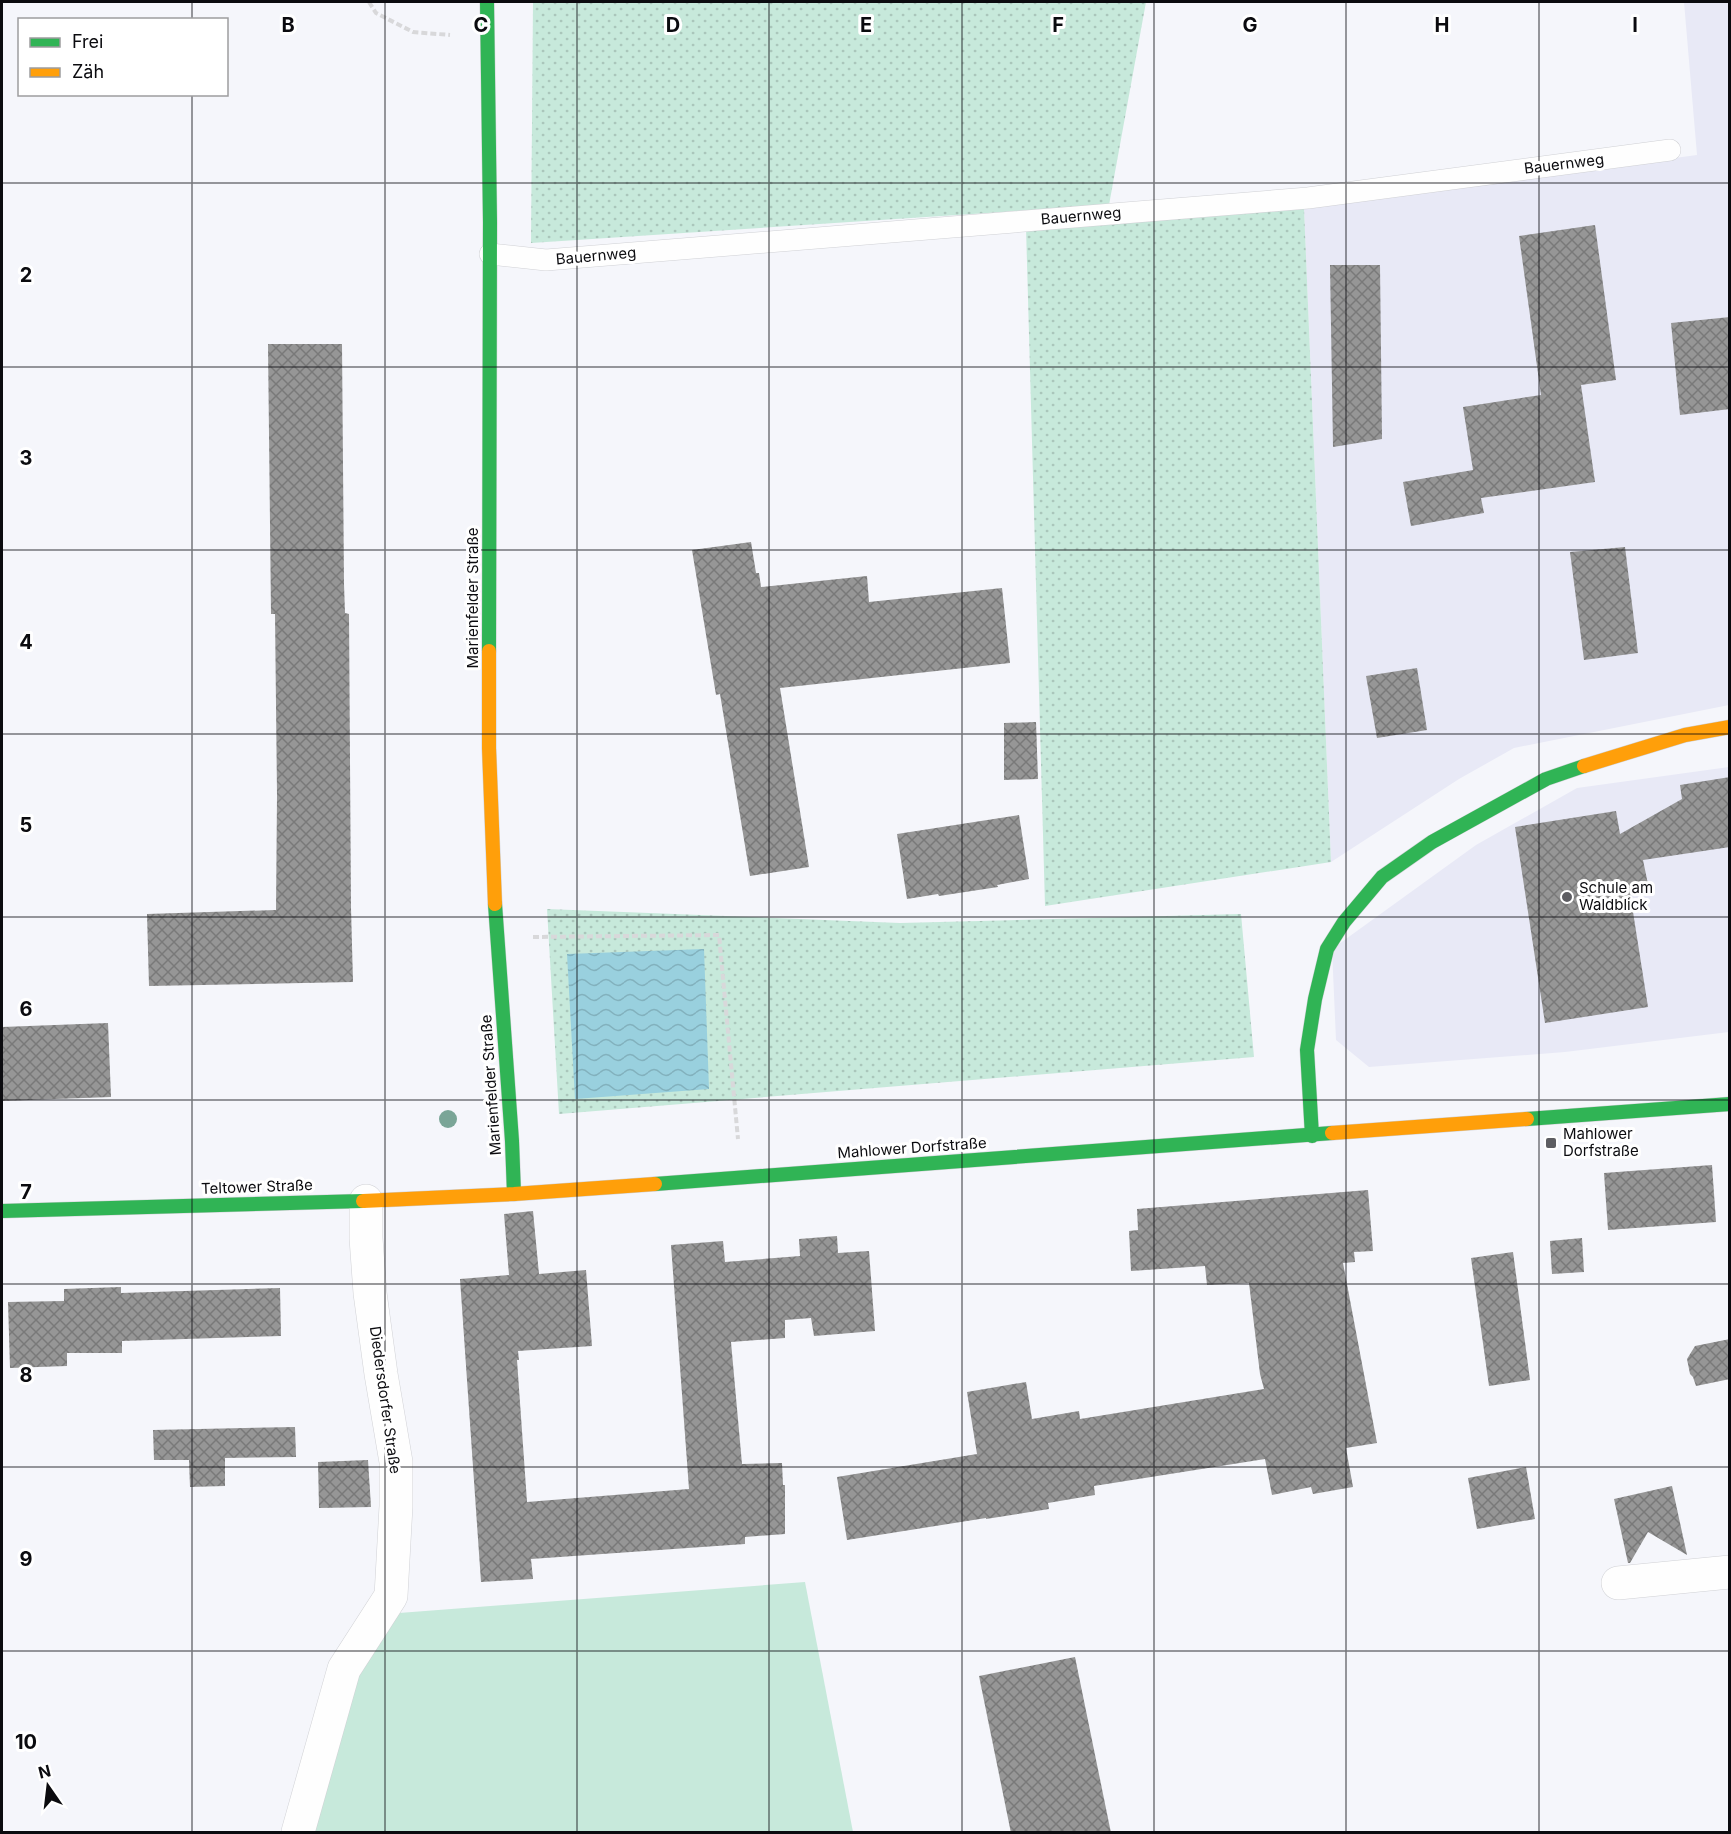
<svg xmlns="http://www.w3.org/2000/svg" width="1731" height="1834" font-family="Inter,sans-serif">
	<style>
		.built { fill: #e8e9f6 }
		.green { fill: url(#green-dots) }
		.pitch { fill: #c7e9db }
		.water { fill: url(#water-waves) }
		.building { fill: url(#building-cross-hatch) }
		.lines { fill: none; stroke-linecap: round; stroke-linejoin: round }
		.lane-casing { stroke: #d0d1d5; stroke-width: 22 }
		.street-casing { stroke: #d0d1d5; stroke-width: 34 }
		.fast-casing { stroke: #d0d1d5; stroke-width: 15 }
		.slow-casing { stroke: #d0d1d5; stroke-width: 15 }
		.path { stroke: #d8d8da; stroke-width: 4; stroke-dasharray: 6 3; stroke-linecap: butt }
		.lane { stroke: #fefefe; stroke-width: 21 }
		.street { stroke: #fefefe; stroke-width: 33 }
		.fast { stroke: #30b455; stroke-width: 14 }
		.slow { stroke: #ff9f0a; stroke-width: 14 }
		.tree { fill: #7aa597 }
		.grid { fill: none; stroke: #0b0b0f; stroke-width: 1.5; stroke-opacity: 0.55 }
		.poi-dot { fill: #5d5d62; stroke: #fff; stroke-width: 2 }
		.labels { text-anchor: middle; stroke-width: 6; stroke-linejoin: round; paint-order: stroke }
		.street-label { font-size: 15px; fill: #0b0b0f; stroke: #fff }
		.poi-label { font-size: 15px; fill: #0b0b0f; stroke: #fff; text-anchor: start }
		.grid-label { font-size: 20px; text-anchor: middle; font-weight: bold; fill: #0b0b0f; stroke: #fff; stroke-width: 6; stroke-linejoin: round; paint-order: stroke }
	</style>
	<defs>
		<pattern id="green-dots" width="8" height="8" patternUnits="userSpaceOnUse" patternTransform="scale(1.5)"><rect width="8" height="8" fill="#c7e9db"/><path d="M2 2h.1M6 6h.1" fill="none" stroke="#aac6bb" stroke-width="1.8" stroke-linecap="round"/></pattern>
		<pattern id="water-waves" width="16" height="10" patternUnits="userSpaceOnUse" patternTransform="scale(1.5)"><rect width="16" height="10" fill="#99d0de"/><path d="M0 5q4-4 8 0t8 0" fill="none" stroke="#82b1bd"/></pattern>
		<pattern id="building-cross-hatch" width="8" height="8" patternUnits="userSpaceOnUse" patternTransform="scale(1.5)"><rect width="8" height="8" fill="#969696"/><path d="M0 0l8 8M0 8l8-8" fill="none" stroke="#797979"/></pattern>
	</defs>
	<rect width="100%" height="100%" fill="#f5f6fb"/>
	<g class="built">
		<polygon points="1684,2 1729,2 1729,705 1514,748 1459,779 1331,862 1304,208 1697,155"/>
		<polygon points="1729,767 1729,1032 1565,1052 1369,1067 1336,1040 1332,949 1476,845 1577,788"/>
	</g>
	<g class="green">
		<polygon points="533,2 1146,2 1109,205 531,243"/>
		<polygon points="1304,208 1331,862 1045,906 1026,227"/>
		<polygon points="547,909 900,923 1241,914 1254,1057 559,1114"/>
	</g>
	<polygon class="pitch" points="805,1582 853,1832 315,1832 356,1666 399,1613"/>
	<polygon class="water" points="704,949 709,1089 575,1099 567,954"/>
	<g class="building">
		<polygon points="1595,225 1616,380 1581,385 1595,482 1481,498 1484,513 1411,526 1403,482 1473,470 1463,407 1541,395 1519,236"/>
		<polygon points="1330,265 1380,265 1382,439 1333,447"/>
		<polygon points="1730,317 1730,409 1680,415 1671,323"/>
		<polygon points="268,344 342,344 344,584 345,613 349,614 351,908 353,982 149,986 147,914 276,910 277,795 275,614 271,614"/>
		<polygon points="751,542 756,573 759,573 761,587 867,576 869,602 1002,588 1010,663 780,688 809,867 750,876 720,694 716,695 692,550"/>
		<polygon points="1625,547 1638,653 1584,660 1570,552"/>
		<polygon points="1417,668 1427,730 1377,738 1366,676"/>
		<polygon points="1036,722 1038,779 1004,780 1004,723"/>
		<polygon points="1730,777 1730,847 1643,860 1649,889 1630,893 1648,1007 1545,1023 1515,827 1616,811 1620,834 1682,799 1680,785"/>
		<polygon points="1019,815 1029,879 997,885 998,887 939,896 938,894 907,899 897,834"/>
		<polygon points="108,1023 111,1097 2,1101 2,1027"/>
		<polygon points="1712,1165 1716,1222 1608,1230 1604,1173"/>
		<polygon points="1368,1190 1373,1251 1354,1252 1355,1262 1343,1263 1377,1443 1346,1448 1353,1487 1313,1494 1311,1487 1272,1495 1265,1459 1094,1486 1095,1495 1048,1503 1049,1509 986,1519 986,1518 847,1540 837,1477 977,1454 967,1392 1026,1382 1032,1419 1079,1411 1080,1419 1264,1389 1260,1374 1249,1283 1207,1285 1205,1266 1131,1271 1129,1231 1138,1230 1137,1209"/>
		<polygon points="533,1211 539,1274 586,1270 592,1346 518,1351 519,1360 517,1360 527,1502 689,1489 671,1245 723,1241 725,1262 800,1256 799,1239 837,1236 838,1253 869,1251 875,1331 814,1336 811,1318 785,1320 785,1338 731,1342 742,1464 782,1463 783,1485 785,1485 785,1534 745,1537 745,1544 531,1559 533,1579 481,1582 460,1279 509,1275 504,1214"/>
		<polygon points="1582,1238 1584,1272 1552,1274 1550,1241"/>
		<polygon points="1513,1252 1530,1380 1489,1386 1471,1258"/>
		<polygon points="121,1287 121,1293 280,1288 281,1336 122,1341 122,1353 67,1353 67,1366 10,1368 8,1302 64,1301 64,1289"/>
		<polygon points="1730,1339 1730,1379 1696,1386 1693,1377 1690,1374 1687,1359 1695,1346"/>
		<polygon points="295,1427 296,1457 225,1458 225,1486 190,1487 189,1460 154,1460 153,1430"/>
		<polygon points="368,1460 371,1507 319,1508 318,1462"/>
		<polygon points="1526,1467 1535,1519 1477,1529 1468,1478"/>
		<polygon points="1672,1486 1687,1555 1648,1532 1630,1563 1628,1563 1614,1499"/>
		<polygon points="1075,1657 1111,1833 1011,1833 979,1676"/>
	</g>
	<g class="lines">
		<defs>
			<polyline id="lane" points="490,254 546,260 1308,198 1670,150"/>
			<g id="street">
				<polyline points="1618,1583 1730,1572"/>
				<polyline points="298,1832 344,1669 391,1596 396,1506 396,1462 381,1374 370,1293 366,1238 366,1201"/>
			</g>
			<g id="fast">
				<polyline points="487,2 490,222 489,651"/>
				<polyline points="495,904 512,1141 514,1194"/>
				<polyline points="1527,1119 1730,1104"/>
				<polyline points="1312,1136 1307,1050 1315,999 1327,949 1344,922 1382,877 1432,842 1546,779 1584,766"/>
				<polyline points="655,1184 1332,1133"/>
				<polyline points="2,1211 363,1201"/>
			</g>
			<g id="slow">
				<polyline points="489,651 489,748 495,904"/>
				<polyline points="1584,766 1685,735 1730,727"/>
				<polyline points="1332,1133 1527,1119"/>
				<polyline points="363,1201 514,1194 655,1184"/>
			</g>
		</defs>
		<use href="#lane" class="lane-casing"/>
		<use href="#street" class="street-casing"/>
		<use href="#fast" class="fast-casing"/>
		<use href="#slow" class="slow-casing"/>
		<g class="path">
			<polyline points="369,2 376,13 413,32 450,35"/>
			<polyline points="533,937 719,935 738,1139"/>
		</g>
		<use href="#lane" class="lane"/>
		<use href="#street" class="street"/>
		<use href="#fast" class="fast"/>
		<use href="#slow" class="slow"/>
	</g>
	<circle class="tree" cx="448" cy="1119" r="9"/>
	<path class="grid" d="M192,2V20M385,2V1832M577,2V1832M769,2V1832M962,2V1832M1154,2V1832M1346,2V1832M1539,2V1832M192,94V1832M2,183H1730M2,367H1730M2,550H1730M2,734H1730M2,917H1730M2,1100H1730M2,1284H1730M2,1467H1730M2,1651H1730"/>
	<g class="poi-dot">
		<circle cx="1567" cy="897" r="6"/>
		<rect x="1545" y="1137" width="12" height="12" rx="3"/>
	</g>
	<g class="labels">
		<g class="street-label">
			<text transform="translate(1564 164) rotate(-7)" y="5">Bauernweg</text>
			<text transform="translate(1081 216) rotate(-5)" y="5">Bauernweg</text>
			<text transform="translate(596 256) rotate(-5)" y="5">Bauernweg</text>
			<text transform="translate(473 598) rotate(-90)" y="5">Marienfelder Straße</text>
			<text transform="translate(491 1085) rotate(-94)" y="5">Marienfelder Straße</text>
			<text transform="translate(912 1148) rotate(-4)" y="5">Mahlower Dorfstraße</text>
			<text transform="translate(257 1187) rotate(-2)" y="5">Teltower Straße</text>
			<text transform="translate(385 1400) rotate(82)" y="5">Diedersdorfer Straße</text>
		</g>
		<g class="poi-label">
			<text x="1579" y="893">Schule am<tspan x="1579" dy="17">Waldblick</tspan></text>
			<text x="1563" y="1139">Mahlower<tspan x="1563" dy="17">Dorfstraße</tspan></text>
		</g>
	</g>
	<g class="grid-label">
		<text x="288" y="32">B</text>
		<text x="481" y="32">C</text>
		<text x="673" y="32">D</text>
		<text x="866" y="32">E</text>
		<text x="1058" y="32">F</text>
		<text x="1250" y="32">G</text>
		<text x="1442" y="32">H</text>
		<text x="1635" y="32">I</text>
		<text x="26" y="282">2</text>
		<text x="26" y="465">3</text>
		<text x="26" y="649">4</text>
		<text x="26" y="832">5</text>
		<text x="26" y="1016">6</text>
		<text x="26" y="1199">7</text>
		<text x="26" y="1382">8</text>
		<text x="26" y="1566">9</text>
		<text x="26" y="1749">10</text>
	</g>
	<rect width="1731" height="1834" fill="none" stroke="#0b0b0f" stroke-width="6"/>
	<rect x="18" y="18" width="210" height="78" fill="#ffffff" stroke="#9d9d9f" stroke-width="1.5"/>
	<rect x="30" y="38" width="30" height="9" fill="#30b455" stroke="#9d9d9f" stroke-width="1.5"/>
	<text x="72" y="48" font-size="18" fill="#0b0b0f">Frei</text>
	<rect x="30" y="68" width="30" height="9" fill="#ff9f0a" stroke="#9d9d9f" stroke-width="1.5"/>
	<text x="72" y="78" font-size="18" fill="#0b0b0f">Zäh</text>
	<g transform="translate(48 1786) rotate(346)" stroke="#ffffff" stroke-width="4.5" paint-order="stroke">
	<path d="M0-4.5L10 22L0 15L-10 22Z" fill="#0b0b0f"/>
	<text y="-9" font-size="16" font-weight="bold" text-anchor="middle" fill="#0b0b0f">N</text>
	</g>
</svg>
